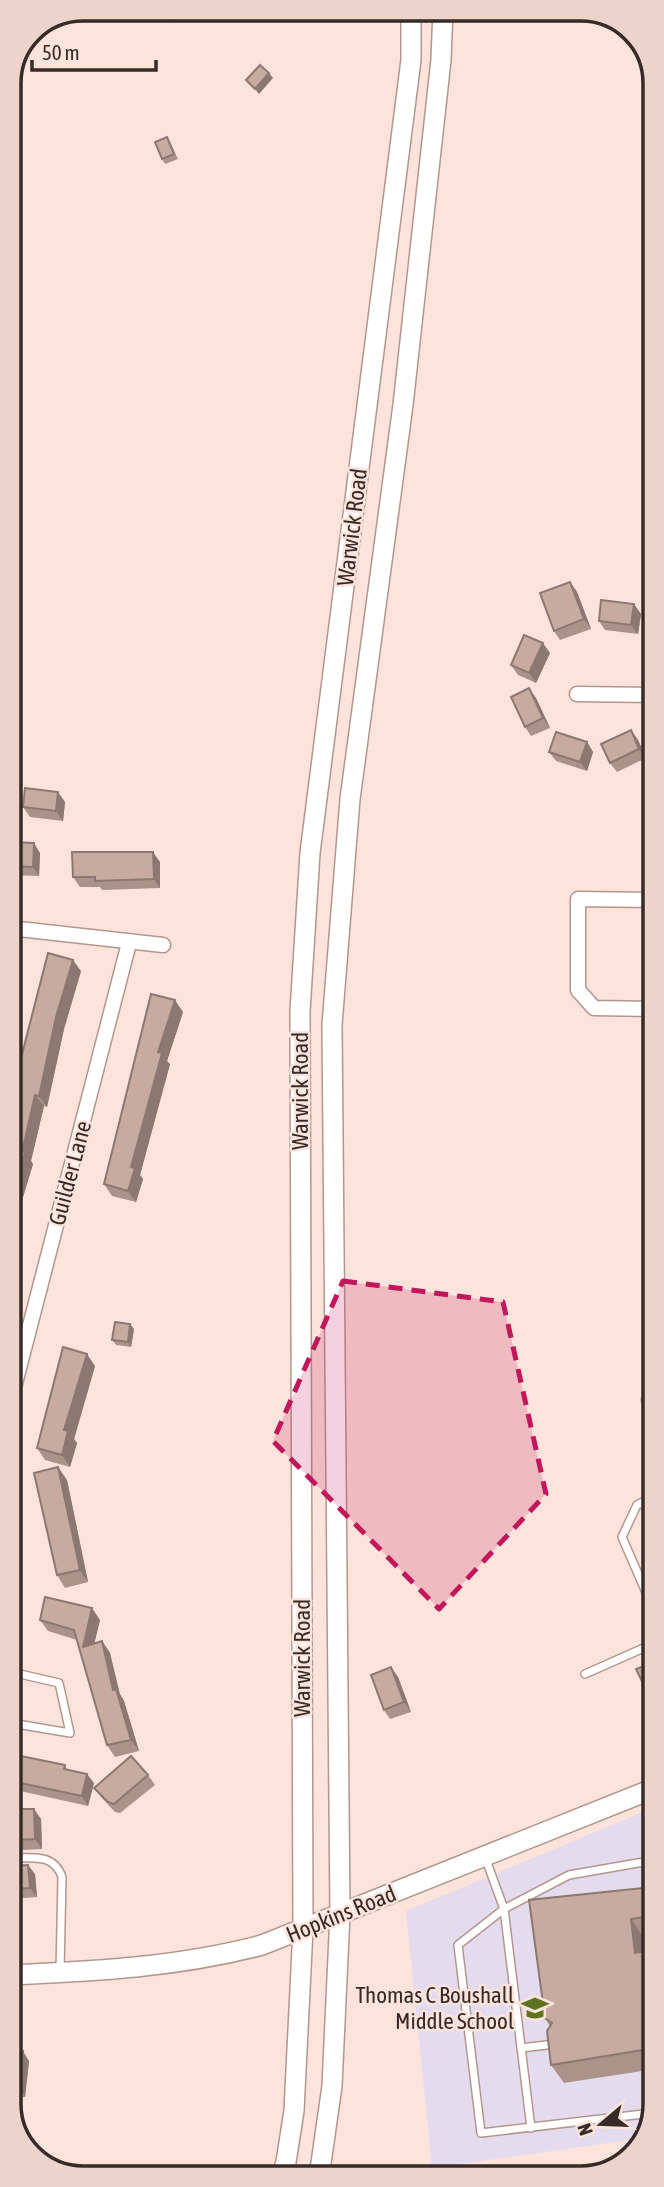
<svg xmlns="http://www.w3.org/2000/svg" width="664" height="2187" font-family="'Asap Condensed',sans-serif">
	<style>
		.education { fill: #e5dbef }
		.lines { fill: none; stroke-linecap: round; stroke-linejoin: round }
		.lane-casing { stroke: #b3978d; stroke-width: 10 }
		.street-casing { stroke: #b3978d; stroke-width: 17 }
		.secondary-casing { stroke: #b3978d; stroke-width: 22 }
		.lane { stroke: #fff; stroke-width: 7 }
		.street { stroke: #fff; stroke-width: 14 }
		.secondary { stroke: #fff; stroke-width: 19 }
		.wall { fill: #ac938a }
		.shaded-wall { fill: #8c7870 }
		.building { fill: #c8aba0; stroke: #8c7870; stroke-width: 2 }
		.marked { fill: #c2185b; fill-opacity: 0.2; stroke: #c2185b; stroke-width: 5; stroke-dasharray: 14 9; stroke-linejoin: round }
		.labels { text-anchor: middle; stroke-width: 5; stroke-linejoin: round; paint-order: stroke }
		.street-label { font-size: 23px; fill: #372b27; stroke: #fce3db }
		.poi-label { font-size: 23px; fill: #372b27; stroke: #fce3db; text-anchor: end }
		.rim { fill: none; stroke: #372b27; stroke-width: 3.5 }
	</style>
	<rect width="100%" height="100%" fill="#fce3db"/>
	<polygon class="education" points="655,1807 655,2104 644,2138 432,2168 406,1911"/>
	<g class="lines">
		<defs>
			<g id="lane">
				<polyline points="655,1496 637,1505 622,1537 655,1613"/>
				<polyline points="11,1672 59,1683 70,1733 11,1723"/>
				<polyline points="585,1674 655,1643"/>
				<polyline points="485,1857 504,1909 569,1875 655,1860"/>
				<path d="M11,1858C32,1858 54,1853 62,1877L60,1972"/>
				<polyline points="521,2048 555,2044"/>
				<polyline points="531,2128 504,1909 458,1945 481,2133 652,2113"/>
			</g>
			<g id="street">
				<polyline points="577,694 654,695"/>
				<polyline points="654,900 578,899 578,990 594,1008 654,1009"/>
				<polyline points="10,928 163,945"/>
				<polyline points="654,1383 649,1400 654,1414"/>
				<polyline points="10,1403 129,943"/>
			</g>
			<g id="secondary">
				<path d="M11,1975C97,1971 179,1967 262,1945L655,1788"/>
				<polyline points="281,2177 286,2162 294,2111 303,1929 300,1011 310,853 411,60 411,9"/>
				<polyline points="319,2177 332,2086 340,1914 332,1025 350,799 403,405 441,60 443,9"/>
			</g>
		</defs>
		<use href="#lane" class="lane-casing"/>
		<use href="#street" class="street-casing"/>
		<use href="#secondary" class="secondary-casing"/>
		<use href="#lane" class="lane"/>
		<use href="#street" class="street"/>
		<use href="#secondary" class="secondary"/>
	</g>
	<g class="wall">
		<polygon points="163,9 203,9 173,23"/>
		<polygon points="9,131 14,144 9,146"/>
		<polygon points="170,142 178,159 165,164 162,159"/>
		<polygon points="570,582 577,592 591,629 560,640 554,631"/>
		<polygon points="641,614 638,634 605,630 599,621"/>
		<polygon points="653,619 654,650 653,650 646,640"/>
		<polygon points="550,653 536,683 518,675 511,665"/>
		<polygon points="536,698 550,728 531,736 525,727"/>
		<polygon points="631,730 638,740 646,758 617,772 610,763"/>
		<polygon points="587,742 593,752 587,771 556,761 549,752"/>
		<polygon points="65,802 63,821 30,817 23,807"/>
		<polygon points="10,842 40,853 39,876 10,875"/>
		<polygon points="160,862 160,888 102,890 100,887 80,887 73,877"/>
		<polygon points="81,971 64,1029 47,1107 44,1106 31,1161 33,1164 10,1240 10,1101"/>
		<polygon points="183,1012 167,1061 170,1064 140,1175 143,1179 136,1202 112,1196 104,1184"/>
		<polygon points="134,1329 131,1347 116,1345 112,1340"/>
		<polygon points="95,1366 74,1439 77,1443 70,1467 45,1460 37,1448"/>
		<polygon points="67,1480 88,1582 65,1588 57,1575"/>
		<polygon points="40,1620 100,1620 94,1643 102,1641 110,1653 119,1694 124,1701 139,1751 115,1757 107,1745 77,1640 48,1631"/>
		<polygon points="398,1677 411,1712 390,1719 384,1710"/>
		<polygon points="11,1754 65,1765 67,1769 94,1783 88,1806 11,1789"/>
		<polygon points="148,1775 155,1785 120,1813 115,1812 101,1797 94,1788"/>
		<polygon points="41,1819 42,1849 23,1850 17,1840"/>
		<polygon points="11,1866 35,1874 37,1897 11,1899"/>
		<polygon points="652,1887 655,1891 655,1936 643,1937 645,1951 655,1949 655,2069 564,2083 551,2065 550,2026 545,2018"/>
		<polygon points="11,2050 29,2061 25,2097 18,2097 15,2130 11,2123"/>
	</g>
	<g class="shaded-wall">
		<polygon points="269,73 273,78 259,94 255,89"/>
		<polygon points="570,582 577,592 591,629 584,619"/>
		<polygon points="634,604 641,614 638,634 631,625"/>
		<polygon points="543,643 550,653 536,683 529,673"/>
		<polygon points="529,688 536,698 550,728 543,718"/>
		<polygon points="631,730 638,740 646,758 639,749"/>
		<polygon points="587,742 593,752 587,771 580,762"/>
		<polygon points="58,792 65,802 63,821 56,811"/>
		<polygon points="34,843 40,853 39,876 33,867"/>
		<polygon points="153,852 160,862 160,888 154,879"/>
		<polygon points="73,960 81,971 64,1029 47,1107 39,1096 56,1017"/>
		<polygon points="175,1000 183,1012 167,1061 170,1064 140,1175 143,1179 136,1202 128,1191 131,1167 158,1052"/>
		<polygon points="35,1095 44,1106 31,1161 33,1164 10,1240 10,1202"/>
		<polygon points="130,1324 134,1329 131,1347 128,1342"/>
		<polygon points="87,1354 95,1366 74,1439 77,1443 70,1467 62,1455 64,1430"/>
		<polygon points="58,1467 67,1480 88,1582 80,1570"/>
		<polygon points="92,1608 100,1620 91,1658 83,1647"/>
		<polygon points="102,1641 110,1653 120,1694 124,1701 139,1751 131,1740 113,1690"/>
		<polygon points="391,1667 398,1677 411,1712 404,1702"/>
		<polygon points="87,1774 94,1783 88,1806 82,1796"/>
		<polygon points="34,1809 41,1819 42,1849 35,1839"/>
		<polygon points="28,1865 35,1874 37,1897 30,1888"/>
		<polygon points="652,1887 655,1891 655,1910"/>
		<polygon points="631,1919 643,1937 648,1971 635,1953"/>
		<polygon points="23,2051 29,2061 25,2097 19,2088"/>
		<polygon points="11,2087 18,2097 15,2130 11,2123"/>
	</g>
	<g class="building">
		<polygon points="260,65 269,73 255,89 246,80"/>
		<polygon points="167,137 174,154 162,159 155,142"/>
		<polygon points="570,582 584,619 554,631 540,593"/>
		<polygon points="601,600 634,604 631,625 599,621"/>
		<polygon points="646,619 653,619 654,640 646,640"/>
		<polygon points="524,635 543,643 529,673 511,665"/>
		<polygon points="529,688 543,718 525,727 511,697"/>
		<polygon points="631,730 639,749 610,763 601,744"/>
		<polygon points="556,732 587,742 580,762 549,752"/>
		<polygon points="25,788 58,792 56,811 23,807"/>
		<polygon points="10,842 34,843 33,867 10,866"/>
		<polygon points="72,852 153,852 154,879 95,881 95,877 73,877"/>
		<polygon points="48,953 73,960 56,1017 39,1096 35,1095 22,1152 25,1152 10,1202 10,1101"/>
		<polygon points="151,994 175,1000 158,1052 162,1053 131,1167 135,1168 128,1191 104,1184"/>
		<polygon points="115,1322 130,1324 128,1342 112,1340"/>
		<polygon points="63,1347 87,1354 64,1430 68,1431 62,1455 37,1448"/>
		<polygon points="58,1467 80,1570 57,1575 34,1473"/>
		<polygon points="45,1597 92,1608 83,1647 102,1641 113,1690 116,1689 131,1740 107,1745 74,1630 40,1620"/>
		<polygon points="652,1663 655,1668 655,1703 653,1704 636,1669"/>
		<polygon points="391,1667 404,1702 384,1710 371,1675"/>
		<polygon points="11,1754 65,1765 64,1769 87,1774 82,1796 11,1781"/>
		<polygon points="131,1756 148,1775 114,1804 108,1802 94,1788"/>
		<polygon points="16,1809 34,1809 35,1839 17,1840"/>
		<polygon points="28,1865 30,1888 11,1889 11,1866"/>
		<polygon points="652,1887 655,1915 631,1919 635,1953 655,1949 655,2048 551,2065 547,2031 552,2023 545,2018 529,1900"/>
		<polygon points="11,2050 23,2051 19,2088 11,2087 11,2090"/>
	</g>
	<path class="marked" d="M343,1281L503,1302L546,1494L439,1609L273,1441Z"/>
	<defs>
		<symbol id="school-bare" viewBox="-9 -9 18 18"><path d="M0-5L7-2L0 1L-7-2ZM-4 1L0 2.5L4 1V4Q0 6-4 4Z" fill="#5e7220" stroke="#fce3db" stroke-width="2.5" paint-order="stroke"/></symbol>
	</defs>
	<g fill-rule="evenodd">
		<use href="#school-bare" x="516" y="1989" width="38" height="38"/>
	</g>
	<g class="labels">
		<g class="street-label">
			<text transform="translate(352 527) rotate(-83)" y="8">Warwick Road</text>
			<text transform="translate(300 1091) rotate(-90)" y="8">Warwick Road</text>
			<text transform="translate(70 1173) rotate(-75)" y="8">Guilder Lane</text>
			<text transform="translate(302 1658) rotate(-90)" y="8">Warwick Road</text>
			<text transform="translate(341 1914) rotate(-22)" y="8">Hopkins Road</text>
		</g>
		<g class="poi-label">
			<text x="514" y="2003">Thomas C Boushall<tspan x="514" dy="26">Middle School</tspan></text>
		</g>
	</g>
	<path d="M0 0H664V2187H0ZM83 21H581A62 62 0 0 1 643 83V2104A62 62 0 0 1 581 2166H83A62 62 0 0 1 21 2104V83A62 62 0 0 1 83 21Z" fill="#ecd4cd" fill-rule="evenodd"/>
	<path class="rim" d="M83 21H581A62 62 0 0 1 643 83V2104A62 62 0 0 1 581 2166H83A62 62 0 0 1 21 2104V83A62 62 0 0 1 83 21Z"/>
	<g transform="translate(601 2124) rotate(251)" stroke="#fce3db" stroke-width="5" paint-order="stroke">
	<path d="M0-5L12 26L0 18L-12 26Z" fill="#372b27"/>
	<text y="-10" font-size="19" font-weight="bold" text-anchor="middle" fill="#372b27">N</text>
	</g>
	<path d="M32 60v10h124v-10" fill="none" stroke="#372b27" stroke-width="3.5"/>
	<text x="42" y="60" font-size="21" fill="#372b27" stroke="#fce3db" stroke-width="5" paint-order="stroke">50 m</text>
</svg>
